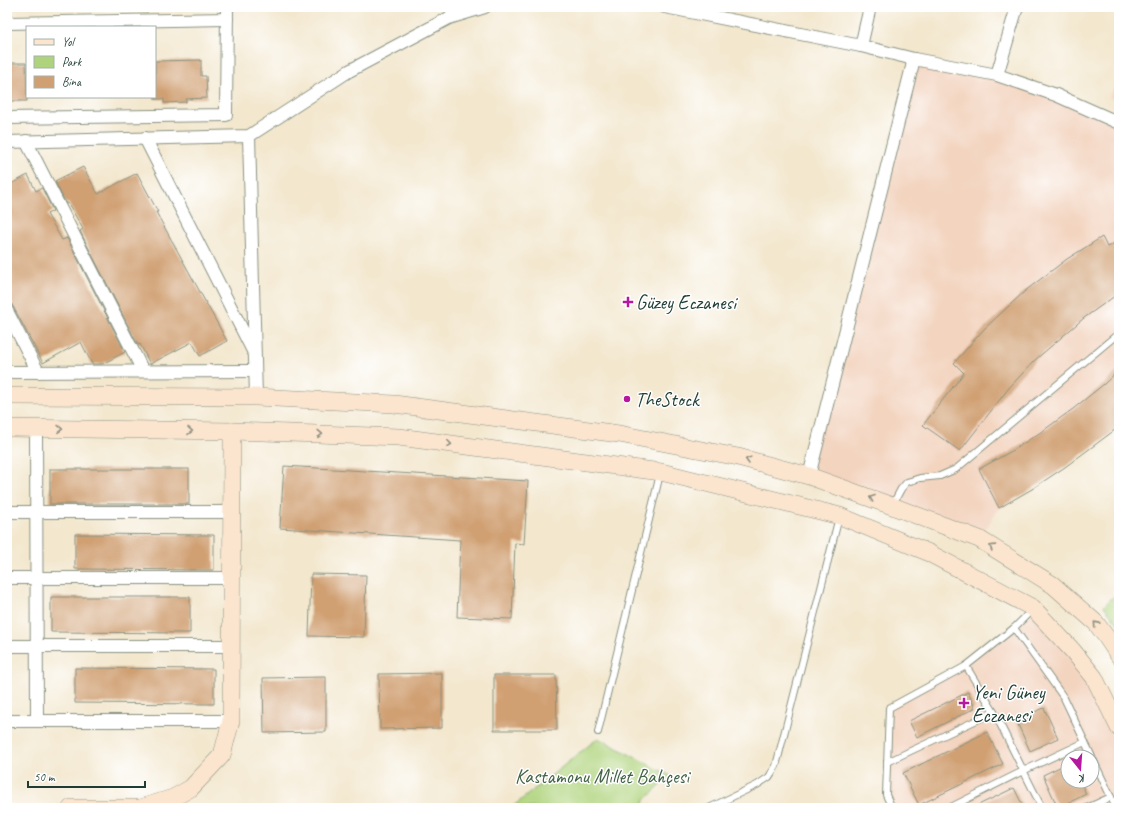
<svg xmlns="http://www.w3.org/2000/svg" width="1126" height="815" font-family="Caveat,sans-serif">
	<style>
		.built { fill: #f3d4bf; fill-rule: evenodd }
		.green { fill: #afd37c; stroke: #678858 }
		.building { fill: #d0a073 }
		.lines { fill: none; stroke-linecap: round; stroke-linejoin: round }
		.lane-casing { stroke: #899281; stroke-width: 8 }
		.street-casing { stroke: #899281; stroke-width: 14 }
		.secondary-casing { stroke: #899281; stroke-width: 18 }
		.lane { stroke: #fff; stroke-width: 6 }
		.street { stroke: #fff; stroke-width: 12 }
		.secondary { stroke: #fce5cf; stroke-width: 17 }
		.oneway { stroke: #8e9182 }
		.poi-dot { fill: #b5179e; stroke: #fff; stroke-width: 1.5 }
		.labels { text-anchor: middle; stroke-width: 3; stroke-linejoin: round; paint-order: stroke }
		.poi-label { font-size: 20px; fill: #1f3d34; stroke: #fff; text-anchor: start }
		.park-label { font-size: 20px; fill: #436246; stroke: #fff }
	</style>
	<rect width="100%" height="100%" fill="#fff"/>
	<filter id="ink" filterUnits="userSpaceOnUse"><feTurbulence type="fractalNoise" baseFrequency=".025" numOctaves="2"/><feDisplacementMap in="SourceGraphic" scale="8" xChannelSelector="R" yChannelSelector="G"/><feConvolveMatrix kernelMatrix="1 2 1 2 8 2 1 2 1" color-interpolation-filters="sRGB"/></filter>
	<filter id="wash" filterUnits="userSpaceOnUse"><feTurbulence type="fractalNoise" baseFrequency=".012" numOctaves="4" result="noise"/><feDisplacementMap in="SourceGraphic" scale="16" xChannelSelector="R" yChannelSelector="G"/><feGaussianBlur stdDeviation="0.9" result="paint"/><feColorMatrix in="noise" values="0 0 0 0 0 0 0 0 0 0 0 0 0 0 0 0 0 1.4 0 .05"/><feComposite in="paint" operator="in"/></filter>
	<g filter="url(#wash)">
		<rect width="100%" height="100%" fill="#f3e7ce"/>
		<g class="built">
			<polygon points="914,59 997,75 1119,123 1119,427 1065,467 1032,489 999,508 979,539 809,476"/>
			<polygon points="1119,76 1119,101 1109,97"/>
			<path d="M1033,608L1073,651L1119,728V808H892L886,795L889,708L966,666ZM1068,757H1092V781H1068Z"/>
		</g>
		<g class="green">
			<polygon points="1119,591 1119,625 1104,606"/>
			<polygon points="598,738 671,776 645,800 642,808 511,808"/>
		</g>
		<g id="blocks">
			<g class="building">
				<polygon points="201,60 201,76 206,76 207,98 186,99 186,102 164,103 164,99 155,99 155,61"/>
				<polygon points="7,63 26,63 27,101 7,101"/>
				<polygon points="83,167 98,194 137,173 158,212 156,212 227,341 200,356 192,342 150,364 140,344 138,345 80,231 83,229 68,203 66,204 55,181"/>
				<polygon points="28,175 36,191 42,188 53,211 47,214 62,240 67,238 125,352 102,364 92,364 81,342 43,363 7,295 7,186"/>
				<polygon points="1102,237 1107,247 1119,241 1119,293 1084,318 1035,360 1008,389 960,451 923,425 964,373 954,363 984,329 1025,291 1067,259"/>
				<polygon points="1119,370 1119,427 1065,467 1032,489 999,508 979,469 1010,452 1044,430 1073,409 1104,384"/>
				<polygon points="284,466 528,481 524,544 515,543 512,619 457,617 460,540 280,528"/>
				<rect x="50" y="469" width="139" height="35"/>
				<polygon points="75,534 214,535 214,570 75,569"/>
				<polygon points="311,574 366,575 364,637 309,636"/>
				<polygon points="51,597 190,597 190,633 51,632"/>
				<polygon points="75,668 214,669 214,704 75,703"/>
				<polygon points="442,673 442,728 380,729 379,674"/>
				<polygon points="494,675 556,675 557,730 494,730"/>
				<polygon points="326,677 326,732 264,733 263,678"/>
				<polygon points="968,692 975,708 917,737 909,721"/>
				<polygon points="1044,708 1058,738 1030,751 1016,720"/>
				<polygon points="987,732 1003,764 919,805 903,773"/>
				<polygon points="1068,763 1068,781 1080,781 1086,794 1058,808 1043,775"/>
				<polygon points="1014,788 1024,808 972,808"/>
			</g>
		</g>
	</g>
	<g filter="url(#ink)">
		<use href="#blocks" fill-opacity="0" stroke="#899281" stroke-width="1"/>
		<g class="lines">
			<defs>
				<g id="lane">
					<polyline points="893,504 901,489 907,482 920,478 940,476 956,469 1119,333"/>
					<polyline points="1014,628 1064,698 1092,757"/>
					<polyline points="966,666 994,712 1042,808"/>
					<polyline points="598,732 660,474"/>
					<polyline points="1092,757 1116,808"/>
					<polyline points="887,762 994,712"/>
					<polyline points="709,808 757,785 769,777 776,766 839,517"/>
					<polyline points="892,808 886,795 889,708 966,666 1014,628 1032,610"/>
					<polyline points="949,808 1023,771 1085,742"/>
					<polyline points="1087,808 1111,797"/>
				</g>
				<g id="street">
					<polyline points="665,7 861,46 914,59 997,75 1056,95 1119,123"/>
					<polyline points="7,23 227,19"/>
					<polyline points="861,46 870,7"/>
					<polyline points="997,75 1017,7"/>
					<polyline points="7,118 226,115 227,7"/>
					<polyline points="249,136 256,397"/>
					<polyline points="145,138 253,351"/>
					<polyline points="26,141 143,371"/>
					<polyline points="7,142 249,136 349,71 449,18 485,7"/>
					<polyline points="7,311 38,372"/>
					<polyline points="7,372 255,371"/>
					<polyline points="36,429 37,721"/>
					<polyline points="809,476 914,59"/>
					<polyline points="7,512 231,512"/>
					<polyline points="7,578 231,578"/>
					<polyline points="7,646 231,646"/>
					<polyline points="7,721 231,721"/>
				</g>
				<g id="secondary">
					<polyline points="7,396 256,397 394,404 619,434 738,457 809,476 892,506 979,539 1053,585 1096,623 1107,638 1119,656"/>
					<polyline points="7,428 232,431 399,437 661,472 840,516 927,552 1033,608 1073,651 1094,677 1119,728"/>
					<polyline points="71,808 140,808 173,798 191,788 222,755 231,721 232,431"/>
				</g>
			</defs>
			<use href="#lane" class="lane-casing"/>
			<use href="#street" class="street-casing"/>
			<use href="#secondary" class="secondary-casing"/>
			<use href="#lane" class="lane"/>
			<use href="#street" class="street"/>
			<use href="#secondary" class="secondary"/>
		</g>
		<defs><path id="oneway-chevron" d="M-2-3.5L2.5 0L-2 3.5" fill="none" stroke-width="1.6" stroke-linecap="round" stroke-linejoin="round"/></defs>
		<g class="oneway">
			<use href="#oneway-chevron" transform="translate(60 429) rotate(1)"/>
			<use href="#oneway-chevron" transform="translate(190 431) rotate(1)"/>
			<use href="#oneway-chevron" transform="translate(320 434) rotate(2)"/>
			<use href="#oneway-chevron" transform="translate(449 444) rotate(8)"/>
			<use href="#oneway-chevron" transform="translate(748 460) rotate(-165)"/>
			<use href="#oneway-chevron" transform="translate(872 498) rotate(-160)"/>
			<use href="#oneway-chevron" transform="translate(992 547) rotate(-148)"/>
			<use href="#oneway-chevron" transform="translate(1096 624) rotate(-132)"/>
		</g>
	</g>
	<g class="poi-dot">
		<path d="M626 296h4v4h4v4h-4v4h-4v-4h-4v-4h4z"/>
		<circle cx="627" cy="399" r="4"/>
		<path d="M962 697h4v4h4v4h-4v4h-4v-4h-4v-4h4z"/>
	</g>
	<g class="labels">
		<g class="poi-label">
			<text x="636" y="309">Güzey Eczanesi</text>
			<text x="635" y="406">TheStock</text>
			<text x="972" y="699">Yeni Güney<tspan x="972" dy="23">Eczanesi</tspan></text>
		</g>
		<g class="park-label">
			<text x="602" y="783">Kastamonu Millet Bahçesi</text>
		</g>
	</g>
	<rect width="1126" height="815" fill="none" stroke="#fff" stroke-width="24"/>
	<rect x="26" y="26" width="130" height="72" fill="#ffffff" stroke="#a5b1ae"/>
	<rect x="34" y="39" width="20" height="6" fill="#fce5cf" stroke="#a5b1ae"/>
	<text x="62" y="46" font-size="12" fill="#1f3d34">Yol</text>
	<rect x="34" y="56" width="20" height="12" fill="#afd37c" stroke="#a5b1ae"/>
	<text x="62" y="66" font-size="12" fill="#1f3d34">Park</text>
	<rect x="34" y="76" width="20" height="12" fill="#d0a073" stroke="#a5b1ae"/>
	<text x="62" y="86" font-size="12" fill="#1f3d34">Bina</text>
	<g transform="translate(1080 769) rotate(163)"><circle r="19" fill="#ffffff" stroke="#a5b1ae"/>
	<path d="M0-3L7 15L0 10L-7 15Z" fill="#b5179e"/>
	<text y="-6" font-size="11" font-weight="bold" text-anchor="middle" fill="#1f3d34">K</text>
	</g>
	<path d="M28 781v6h117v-6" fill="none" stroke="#1f3d34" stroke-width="2"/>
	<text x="34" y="781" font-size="12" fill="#1f3d34" stroke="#ffffff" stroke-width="3" paint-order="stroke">50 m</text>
</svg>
